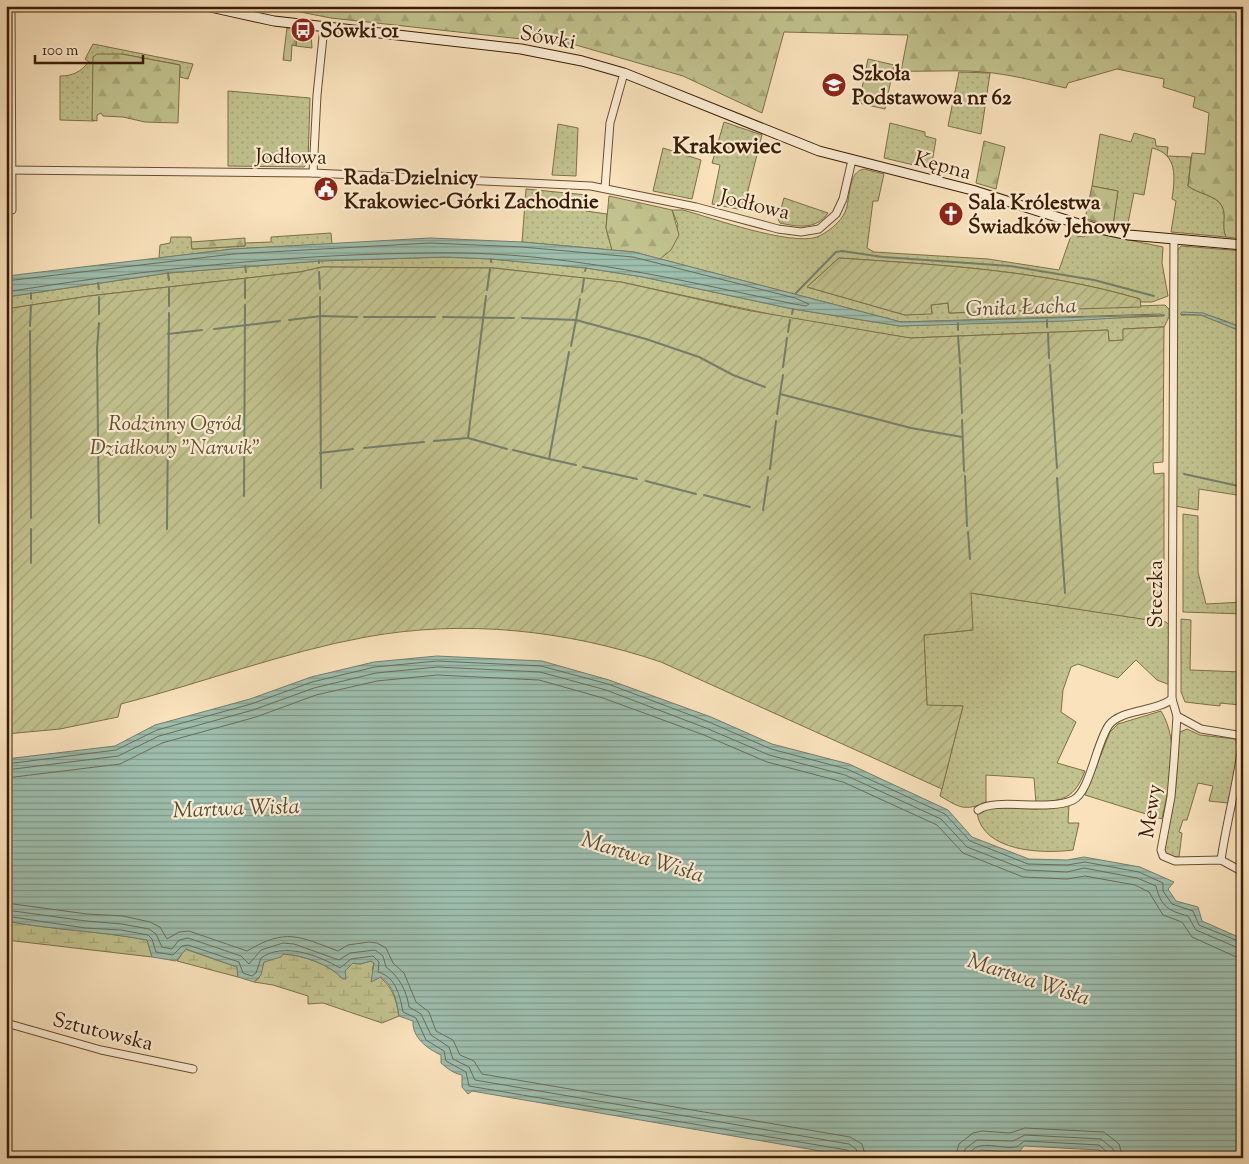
<svg xmlns="http://www.w3.org/2000/svg" width="1249" height="1164" font-family="'Sorts Mill Goudy',serif">
	<style>
		.grass { fill: url(#grass-dots); stroke: #7e6f48 }
		.forest { fill: url(#forest-firs); stroke: #7e6f48 }
		.wetland { fill: url(#wetland-marsh); stroke: #7e6f48 }
		.garden { fill: url(#garden-furrows); stroke: #7e6f48 }
		.pitch { fill: #c1c28e; stroke: #7e6f48 }
		.water { fill: url(#water-rules); stroke: #767d6a }
		.lines { fill: none; stroke-linecap: round; stroke-linejoin: round }
		.shore { stroke: #6c6d58; stroke-width: 1 }
		.stream { stroke: #767d6a; stroke-width: 2 }
		.street-casing { stroke: #6a4e31; stroke-width: 9 }
		.secondary-casing { stroke: #3a1c03; stroke-width: 11 }
		.street { stroke: #fbecd3; stroke-width: 7 }
		.secondary { stroke: #fbecd3; stroke-width: 9 }
		.labels { text-anchor: middle; stroke-width: 4.5; stroke-linejoin: round; paint-order: stroke }
		.poi-label { font-size: 21px; font-weight: bold; fill: #3a1c03; stroke: #fbecd3; text-anchor: start }
		.street-label { font-size: 21px; fill: #3a1c03; stroke: #fbecd3 }
		.park-label { font-size: 21px; font-style: italic; fill: #624e2d; stroke: #fbecd3 }
		.water-label { font-size: 22px; font-style: italic; fill: #584d36; stroke: #fbecd3 }
		.quarter-label { font-size: 24px; font-weight: bold; fill: #3a1c03; stroke: #fbecd3 }
	</style>
	<defs>
		<pattern id="grass-dots" width="8" height="8" patternUnits="userSpaceOnUse" patternTransform="scale(1.25)"><rect width="8" height="8" fill="#c1c28e"/><path d="M2 2h.1M6 6h.1" fill="none" stroke="#a7a679" stroke-width="1.8" stroke-linecap="round"/></pattern>
		<pattern id="forest-firs" width="22" height="20" patternUnits="userSpaceOnUse" patternTransform="scale(1.25)"><rect width="22" height="20" fill="#c1c28e"/><path d="M5 1l3.5 6h-7zM16 11l3.5 6h-7z" fill="#a7a679"/></pattern>
		<pattern id="wetland-marsh" width="20" height="14" patternUnits="userSpaceOnUse" patternTransform="scale(1.25)"><rect width="20" height="14" fill="#c1c28e"/><path d="M1 5h8M5 5V1M11 12h8M15 12V8" fill="none" stroke="#a7a679"/></pattern>
		<pattern id="garden-furrows" width="10" height="10" patternUnits="userSpaceOnUse" patternTransform="scale(1.25)"><rect width="10" height="10" fill="#c1c28e"/><path d="M-1 1l2-2M0 10L10 0M9 11l2-2" fill="none" stroke="#a7a679"/></pattern>
		<pattern id="water-rules" width="6" height="5" patternUnits="userSpaceOnUse" patternTransform="scale(1.25)"><rect width="6" height="5" fill="#9ebeae"/><path d="M0 2.5h6" fill="none" stroke="#829a8b"/></pattern>
	</defs>
	<rect width="100%" height="100%" fill="#f9e2bc"/>
	<filter id="stains"><feTurbulence type="fractalNoise" baseFrequency=".004" numOctaves="4"/><feColorMatrix values="0 0 0 0 .2 0 0 0 0 .09 0 0 0 0 .02 0 0 0 .5 -.17"/></filter>
	<radialGradient id="worn" r=".72"><stop offset=".6" stop-color="#630" stop-opacity="0"/><stop offset="1" stop-color="#630" stop-opacity=".3"/></radialGradient>
	<g class="grass">
		<polygon points="297,29 311,34 312,48 296,46"/>
		<path d="M93,44L193,64L188,79L180,77V65L122,54L92,120L94,121L60,120V76C73,76 80,72 89,62L85,59Z"/>
		<polygon points="959,72 990,73 981,134 948,126"/>
		<polygon points="228,91 310,98 308,163 304,167 228,166"/>
		<polygon points="724,122 762,135 743,210 712,204 720,165 712,163"/>
		<polygon points="890,123 925,132 925,136 936,139 931,169 884,158"/>
		<polygon points="558,124 578,128 576,176 552,175"/>
		<path d="M1134,133L1155,139L1156,146L1168,147L1167,156L1191,157L1188,186C1198,194 1216,195 1222,206C1227,215 1222,226 1226,237L1171,232L1176,201L1172,199C1175,178 1178,154 1152,148L1144,195L1134,193L1127,228L1113,225L1118,191L1092,186L1100,134L1131,142Z"/>
		<polygon points="663,148 701,160 692,199 653,191"/>
		<path d="M864,169L884,174L878,201H873L867,248L874,252L988,259L1059,270L1073,230L1077,236L1084,237L1090,232L1163,247L1162,263L1168,296L1152,302H1140V299C1041,270 942,265 839,258L807,287L905,315L932,313L931,305L948,303L949,313L1165,305L1169,309V317L1164,327L1123,329L1124,340L1109,341L1108,330L910,338L797,320L621,282L591,279L493,268L322,267L300,272L89,296L6,309V297L168,273L319,261L445,257L491,259L586,268L643,277L793,309L900,326L1164,316L1160,314L901,322L660,259L678,225L672,210H683C712,218 790,246 817,237C827,233 841,222 845,212C851,199 847,172 864,169Z"/>
		<polygon points="526,189 587,195 586,211 607,214 606,228 612,250 522,242"/>
		<path d="M784,198L828,213C816,230 798,227 780,223L778,219Z"/>
		<polygon points="331,233 332,244 233,249 159,258 160,245 170,243 171,237 191,237 192,249 245,246 245,243 271,242 271,237"/>
		<path d="M1181,246L1243,251V328C1222,320 1204,310 1181,315H1201L1243,332V496L1199,489L1198,510L1175,506L1177,251Z"/>
		<polygon points="1183,514 1198,516 1198,572 1206,604 1243,602 1243,614 1183,612"/>
		<path d="M970,593L1166,622L1169,625L1170,685L1157,680L1136,660L1118,678L1078,664L1071,667L1063,690L1061,712L1076,722L1057,763L1085,771C1074,799 1064,800 1036,803L1034,778L986,775V802C964,812 959,807 940,796L963,706H927L924,635L972,630Z"/>
		<polygon points="1181,619 1191,620 1190,670 1243,672 1243,691 1240,705 1220,703 1220,706 1185,702 1181,692"/>
		<path d="M1161,711C1181,744 1169,783 1162,819L1085,795L1110,732L1118,724Z"/>
		<path d="M1187,729L1200,735L1235,739C1245,757 1233,784 1228,803L1209,801L1213,786L1198,783L1187,820H1183L1179,832L1182,833L1179,857L1168,856L1164,851L1176,784L1179,738L1180,732Z"/>
		<path d="M1069,804L1068,823H1079L1073,850C1042,854 983,852 977,813L986,807L1036,809Z"/>
	</g>
	<g class="forest">
		<path d="M269,6H1243V239L1226,237C1221,226 1227,215 1222,206C1216,195 1198,194 1188,186L1192,153L1205,154L1209,113L1193,107L1195,97L1163,87L1164,79L1117,69L1068,83L1066,88C1042,83 1018,76 993,73C963,69 931,72 901,71L908,35L784,32L762,113L683,76L576,45L331,18Z"/>
		<polygon points="287,28 297,29 296,46 292,45 291,61 283,60"/>
		<polygon points="97,54 122,54 180,65 178,123 145,122 123,117 103,116 101,113 97,115 97,121 92,120 93,57"/>
		<polygon points="984,141 1005,147 996,189 976,183"/>
		<polygon points="1092,186 1118,191 1113,225 1085,219"/>
		<polygon points="609,196 672,210 679,235 671,250 660,259 634,252 612,250 606,228"/>
		<polygon points="245,238 245,246 192,249 191,242"/>
	</g>
	<g class="wetland">
		<path d="M6,921C53,930 101,931 147,940L152,957L6,940Z"/>
		<polygon points="185,949 237,967 238,977 177,961"/>
		<path d="M282,954C303,955 329,964 343,979L345,971L353,963L360,964L371,961L374,963L372,970C390,985 395,992 399,1016L382,1023L323,1003L308,1004V996L273,985L254,982L259,978L264,962Z"/>
	</g>
	<g class="garden">
		<path d="M839,258C941,265 1041,270 1140,299L1141,307L949,313L948,303L931,305L932,314L905,315L807,287Z"/>
		<path d="M322,267L493,268L621,282L746,310L910,338L1108,330L1109,341L1123,340V329L1164,327L1163,462L1153,463L1154,474L1164,473V560L1155,621L971,593L973,630L924,635L927,705L963,706L942,789L661,662C566,630 465,619 366,637C284,652 202,683 121,704L118,717L60,729L6,734V309L89,296L300,272Z"/>
	</g>
	<polygon class="pitch" points="868,59 894,65 885,109 859,103"/>
	<g class="water">
		<polygon points="430,238 522,242 634,252 901,322 1165,315 1067,321 900,326 793,309 643,277 586,268 491,259 445,257 319,261 168,273 6,297 7,276 233,249"/>
		<polygon points="1182,312 1203,313 1243,328 1243,332 1201,315 1180,314"/>
		<path d="M437,656L542,661L609,680L711,717L772,744L849,764L948,810L972,837L1029,859L1067,860L1084,857L1140,867L1174,882L1168,889L1176,901L1198,907L1202,921L1243,939V1158L1104,1156L1099,1150L1024,1146L1018,1153L981,1150L972,1158H861L472,1091L468,1094L462,1087V1075C453,1073 448,1069 441,1063V1055C428,1049 412,1038 413,1021L399,1016C397,1002 394,986 381,977L371,982L374,963L371,961L360,964L353,963L345,971L346,979H343C329,964 303,955 283,954L281,957L264,962L261,975L254,982L238,977L237,967L186,949L176,961L152,957L147,940C100,931 53,930 6,921V759L115,746L155,725L250,699L311,677L374,662Z"/>
	</g>
	<g class="lines">
		<g class="shore">
			<path d="M6,281L233,254L430,243L522,247L633,257L795,298L809,304L806,306L794,304C693,283 594,259 491,254C454,252 416,253 379,254C254,258 130,272 6,292"/>
			<polyline points="6,764 116,750 157,730 251,704 312,682 375,667 437,661 541,666 608,684 709,722 771,749 847,769 945,814 970,841 1028,864 1067,865 1085,862 1139,872 1163,883 1163,891 1172,904 1193,911 1199,925 1243,943"/>
			<path d="M6,770L118,756L159,736L253,710L314,688L376,673L437,667L540,672L606,690L706,728L769,755L845,775L941,819L967,847L1026,870L1067,872L1084,868L1137,878L1156,886C1161,907 1169,911 1188,916L1196,930L1243,950"/>
			<polyline points="6,778 120,764 162,743 256,717 316,695 377,681 437,675 539,680 603,698 704,735 767,762 843,782 937,825 963,853 1023,877 1067,879 1085,876 1135,885 1149,892 1163,915 1182,922 1192,937 1234,956 1243,957"/>
			<path d="M6,903L87,914L123,916L150,922L160,927L167,939L179,932L189,931L247,951C286,928 298,936 338,951L348,945L369,942L377,943L386,948L393,963L404,973L416,1002L429,1012L436,1031L453,1040L460,1055L474,1061L482,1074L850,1137L862,1144L866,1158"/>
			<path d="M6,910L86,921L122,924L149,929L156,934L162,947L172,949L179,940L188,938L241,956L249,964L261,950L283,943L294,944L339,960L350,953L375,950L383,956L386,967C399,976 407,992 409,1007L421,1014L431,1035L449,1047L453,1059L469,1067L475,1080L849,1144L856,1149L859,1158"/>
			<path d="M6,916L85,928L121,930L148,935L152,939L156,952L173,955L182,946L188,945L239,962L243,973L252,976L256,973L261,958C283,942 318,955 340,968L351,959L373,956L379,962L378,972C396,977 400,996 403,1012L416,1018L426,1040L444,1051L446,1061L466,1072L469,1086L847,1150L851,1153L852,1158"/>
			<polyline points="955,1158 959,1144 973,1133 982,1131 1010,1133 1025,1128 1104,1132 1119,1144 1123,1158"/>
			<polyline points="963,1158 965,1149 977,1140 1013,1141 1025,1135 1101,1139 1113,1149 1116,1158"/>
			<path d="M969,1158C972,1136 1001,1150 1015,1147C1018,1147 1021,1143 1025,1141L1099,1145L1108,1153L1109,1158"/>
		</g>
		<g class="stream">
			<polyline points="319,261 319,263"/>
			<polyline points="491,262 491,259"/>
			<polyline points="245,266 246,272"/>
			<polyline points="585,271 586,268"/>
			<polyline points="319,272 320,289"/>
			<polyline points="168,273 169,280"/>
			<polyline points="98,283 99,289"/>
			<polyline points="487,290 490,269"/>
			<polyline points="582,292 584,279"/>
			<polyline points="31,293 31,299"/>
			<polyline points="796,293 836,252 842,251 883,257 1010,266 1094,280 1154,296"/>
			<polyline points="99,297 99,314"/>
			<polyline points="320,297 321,488"/>
			<polyline points="245,298 245,280"/>
			<polyline points="169,306 169,287"/>
			<polyline points="792,314 793,309"/>
			<polyline points="364,317 435,317"/>
			<polyline points="443,317 514,318"/>
			<polyline points="522,318 576,320 646,339 699,357 733,375 765,387"/>
			<polyline points="289,320 321,316 357,317"/>
			<polyline points="1047,320 1047,327"/>
			<polyline points="99,323 97,349 99,523"/>
			<polyline points="30,326 31,306"/>
			<polyline points="214,329 280,321"/>
			<polyline points="958,330 958,323"/>
			<polyline points="30,331 31,518"/>
			<polyline points="788,332 790,320"/>
			<polyline points="1048,333 1049,358"/>
			<polyline points="168,334 202,330"/>
			<polyline points="958,336 960,363"/>
			<polyline points="571,346 580,299"/>
			<polyline points="1050,365 1057,468"/>
			<polyline points="783,367 787,338"/>
			<polyline points="960,368 962,413"/>
			<polyline points="783,375 780,394 911,428 962,437"/>
			<polyline points="777,414 780,394"/>
			<polyline points="962,420 964,471"/>
			<polyline points="468,438 507,449"/>
			<polyline points="434,441 468,438 486,296"/>
			<polyline points="364,448 424,442"/>
			<polyline points="513,450 549,459 569,352"/>
			<polyline points="320,453 353,449"/>
			<polyline points="549,459 576,465"/>
			<polyline points="583,467 637,479"/>
			<polyline points="770,469 776,421"/>
			<polyline points="1184,474 1243,487"/>
			<polyline points="965,476 967,526"/>
			<polyline points="1057,478 1065,593"/>
			<polyline points="646,481 696,494"/>
			<polyline points="704,495 750,507"/>
			<polyline points="244,496 245,305"/>
			<polyline points="763,510 768,477"/>
			<polyline points="167,529 169,313"/>
			<polyline points="968,532 970,559"/>
			<polyline points="31,563 31,529"/>
		</g>
		<defs>
			<g id="street">
				<polyline points="11,6 12,210"/>
				<polyline points="6,170 313,173 591,186 696,207 778,229 801,232 819,229 836,214 843,199 852,160"/>
				<polyline points="313,173 317,95 324,27"/>
				<polyline points="605,188 610,123 624,73"/>
				<polyline points="1174,239 1172,699 1177,716 1174,761 1171,797 1161,850 1163,856 1175,861 1221,860 1243,872"/>
				<path d="M1177,716L1201,729L1243,736C1239,778 1227,818 1221,860"/>
				<path d="M978,810C996,797 1047,812 1073,800C1090,792 1096,743 1109,725C1121,709 1156,712 1172,699"/>
				<polyline points="6,1023 101,1050 193,1069"/>
			</g>
			<polyline id="secondary" points="206,6 274,21 521,49 582,61 624,73 819,151 972,190 1082,225 1129,235 1243,245"/>
		</defs>
		<use href="#street" class="street-casing"/>
		<use href="#secondary" class="secondary-casing"/>
		<use href="#street" class="street"/>
		<use href="#secondary" class="secondary"/>
	</g>
	<defs>
		<symbol id="bus-disc" viewBox="-11 -11 22 22"><circle r="9.5" fill="#8f2418" stroke="#fbecd3"/><path d="M-5-6H5V4H4V6H2V4H-2V6H-4V4H-5ZM-3.5-4V0h7V-4ZM-3.5 1.2v1.5H-2V1.2ZM2 1.2v1.5H3.5V1.2Z" fill="#fff"/></symbol>
		<symbol id="school-disc" viewBox="-11 -11 22 22"><circle r="9.5" fill="#8f2418" stroke="#fbecd3"/><path d="M0-5L7-2L0 1L-7-2ZM-4 1L0 2.5L4 1V4Q0 6-4 4Z" fill="#fff"/></symbol>
		<symbol id="civic-disc" viewBox="-11 -11 22 22"><circle r="9.5" fill="#8f2418" stroke="#fbecd3"/><path d="M-.6-6.5H3V-4.5H.6V-3L4-1V1h2V6H-6V1h2V-1L-.6-3ZM-1.2 2.5V6h2.4V2.5Z" fill="#fff"/></symbol>
		<symbol id="church-disc" viewBox="-11 -11 22 22"><circle r="9.5" fill="#8f2418" stroke="#fbecd3"/><path d="M-1.2-6h2.4v3.5h3.3v2.4h-3.3V6h-2.4V-.1h-3.3v-2.4h3.3Z" fill="#fff"/></symbol>
	</defs>
	<g fill-rule="evenodd">
		<use href="#bus-disc" x="289" y="16" width="28" height="28"/>
		<use href="#school-disc" x="820" y="71" width="28" height="28"/>
		<use href="#civic-disc" x="312" y="175" width="28" height="28"/>
		<use href="#church-disc" x="937" y="200" width="28" height="28"/>
	</g>
	<g class="labels">
		<g class="poi-label">
			<text x="320" y="37">Sówki 01</text>
			<text x="852" y="80">Szkoła<tspan x="852" dy="24">Podstawowa nr 62</tspan></text>
			<text x="344" y="184">Rada Dzielnicy<tspan x="344" dy="24">Krakowiec-Górki Zachodnie</tspan></text>
			<text x="968" y="209">Sala Królestwa<tspan x="968" dy="24">Świadków Jehowy</tspan></text>
		</g>
		<g class="street-label">
			<text transform="translate(548 37) rotate(10)" y="7">Sówki</text>
			<text transform="translate(291 156) rotate(1)" y="7">Jodłowa</text>
			<text transform="translate(943 165) rotate(15)" y="7">Kępna</text>
			<text transform="translate(755 204) rotate(14)" y="7">Jodłowa</text>
			<text transform="translate(1155 594) rotate(-90)" y="7">Steczka</text>
			<text transform="translate(1150 811) rotate(-81)" y="7">Mewy</text>
			<text transform="translate(103 1031) rotate(14)" y="7">Sztutowska</text>
		</g>
		<g class="park-label">
			<text x="175" y="430">Rodzinny Ogród<tspan x="175" dy="24">Działkowy "Narwik"</tspan></text>
		</g>
		<g class="water-label">
			<text transform="translate(1021 306) rotate(-2)" y="8">Gniła Łacha</text>
			<text transform="translate(236 807) rotate(-2)" y="8">Martwa Wisła</text>
			<text transform="translate(643 856) rotate(17)" y="8">Martwa Wisła</text>
			<text transform="translate(1029 978) rotate(18)" y="8">Martwa Wisła</text>
		</g>
		<g class="quarter-label">
			<text x="727" y="153">Krakowiec</text>
		</g>
	</g>
	<rect width="1249" height="1164" fill="none" stroke="#f9e2bc" stroke-width="25"/>
	<rect x="8" y="8" width="1234" height="1149" fill="none" stroke="#3a1c03" stroke-width="2.5"/>
	<rect x="12" y="12" width="1224" height="1139" fill="none" stroke="#3a1c03"/>
	<path d="M35 55v8h108v-8" fill="none" stroke="#3a1c03" stroke-width="2.5"/>
	<text x="42" y="55" font-size="15" fill="#3a1c03" stroke="#fbecd3" stroke-width="4" paint-order="stroke">100 m</text>
	<rect width="100%" height="100%" filter="url(#stains)"/>
	<rect width="100%" height="100%" fill="url(#worn)"/>
</svg>
